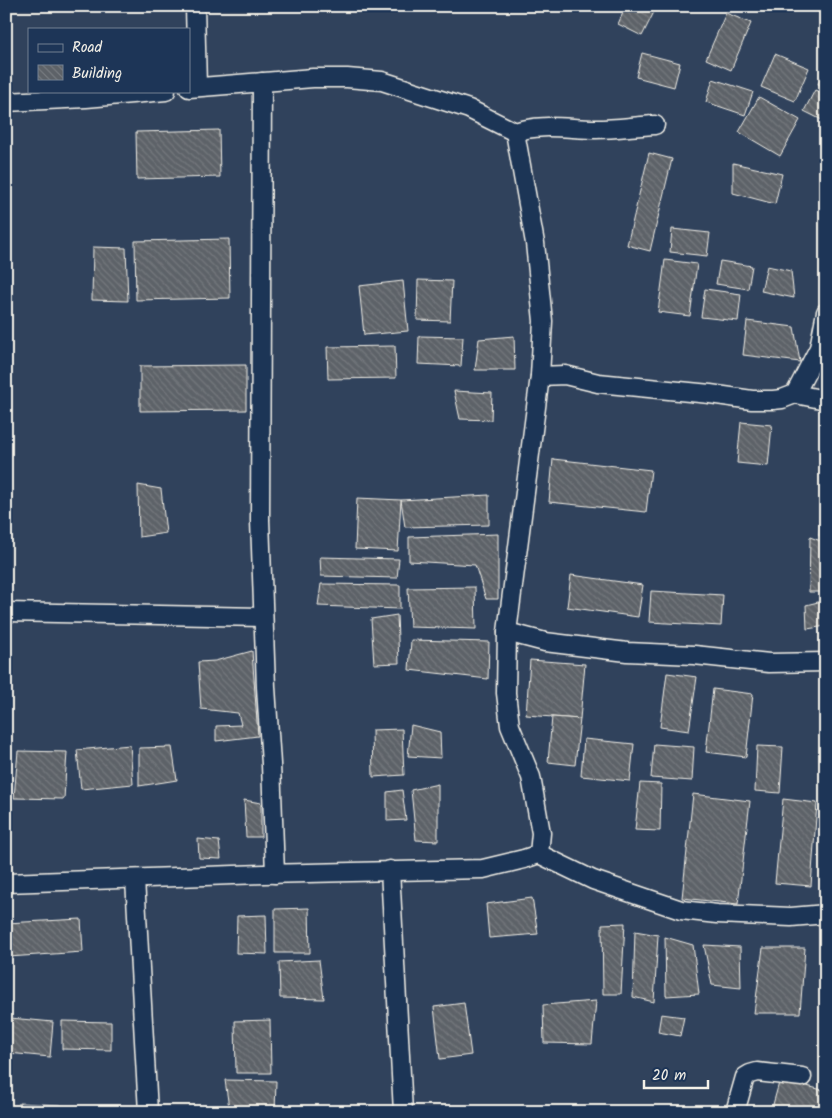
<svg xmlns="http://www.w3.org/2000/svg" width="832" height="1118" font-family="Kalam,sans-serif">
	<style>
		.building { fill: url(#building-back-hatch); stroke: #f4f1e8 }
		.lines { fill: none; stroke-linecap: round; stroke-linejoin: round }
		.street-casing { stroke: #f4f1e8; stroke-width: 21 }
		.street { stroke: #1d3557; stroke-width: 18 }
	</style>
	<defs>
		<pattern id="building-back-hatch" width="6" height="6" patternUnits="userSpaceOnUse" patternTransform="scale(1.25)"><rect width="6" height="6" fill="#5d6268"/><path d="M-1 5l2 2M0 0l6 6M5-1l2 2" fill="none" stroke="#75797e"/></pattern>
	</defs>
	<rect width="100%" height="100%" fill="#30425c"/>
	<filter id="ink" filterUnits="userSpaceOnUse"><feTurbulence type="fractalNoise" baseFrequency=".02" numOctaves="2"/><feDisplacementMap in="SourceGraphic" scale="10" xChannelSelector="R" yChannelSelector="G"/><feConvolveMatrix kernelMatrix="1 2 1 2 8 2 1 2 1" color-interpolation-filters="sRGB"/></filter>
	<g filter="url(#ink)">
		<g class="building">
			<polygon points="626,6 657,6 642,36 618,24"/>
			<polygon points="726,13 751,23 731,70 706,59"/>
			<polygon points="642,53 680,63 674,87 636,77"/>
			<polygon points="775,54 809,68 795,101 761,87"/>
			<polygon points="826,68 826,88 818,84"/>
			<polygon points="713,79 753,92 745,115 706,102"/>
			<polygon points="815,90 826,95 826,122 804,111"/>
			<polygon points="759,97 800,120 780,156 739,132"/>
			<polygon points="219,130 220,177 137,179 136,132"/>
			<polygon points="649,153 672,159 650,251 627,245"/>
			<polygon points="733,163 782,174 775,204 733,193"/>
			<polygon points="672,229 710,233 707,256 670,252"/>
			<polygon points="229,239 230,298 136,300 135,241"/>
			<polygon points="93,247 126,248 128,301 92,300"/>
			<polygon points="665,260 697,264 690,316 658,312"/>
			<polygon points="720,261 752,266 748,289 716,284"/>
			<polygon points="767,266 791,271 794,298 761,291"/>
			<polygon points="418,280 452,281 450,321 417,320"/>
			<polygon points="403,281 408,331 364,335 359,286"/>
			<polygon points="705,289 741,294 738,321 701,317"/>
			<polygon points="747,321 794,327 800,362 743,355"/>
			<polygon points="419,336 463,337 461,366 418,364"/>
			<polygon points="514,336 515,370 475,370 479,339"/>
			<polygon points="395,346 396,378 328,379 327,347"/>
			<polygon points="246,365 246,410 140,411 140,366"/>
			<polygon points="454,391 492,393 491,420 460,419"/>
			<polygon points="741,422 772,425 768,466 737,463"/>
			<polygon points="824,451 826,451 826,536 819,536"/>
			<polygon points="553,459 651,470 646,512 549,502"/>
			<polygon points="138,485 161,489 166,533 139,537"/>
			<polygon points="489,495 489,525 405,527 401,500"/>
			<polygon points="357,498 401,500 398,551 355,549"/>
			<polygon points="498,534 498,599 486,599 475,565 409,561 409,537"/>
			<polygon points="810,537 826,543 826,592 809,592"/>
			<polygon points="320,557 399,559 397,578 321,576"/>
			<polygon points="571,575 643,585 638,617 567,607"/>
			<polygon points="321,584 400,585 400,609 318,606"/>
			<polygon points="475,587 476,629 410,627 408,588"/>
			<polygon points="651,591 723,595 721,626 649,622"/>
			<polygon points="826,600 826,626 807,629 806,605"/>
			<polygon points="397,615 399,663 374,664 371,619"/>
			<polygon points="411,640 489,642 488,679 409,670"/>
			<polygon points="252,651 258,736 216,741 216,726 241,725 238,713 201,709 198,662 215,661"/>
			<polygon points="530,660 585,664 580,719 526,715"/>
			<polygon points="667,673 697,677 689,731 660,727"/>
			<polygon points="713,689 753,694 746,757 706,752"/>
			<polygon points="552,717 580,719 575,765 548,762"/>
			<polygon points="411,725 440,732 441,758 408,756"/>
			<polygon points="402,729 404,775 373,777 372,730"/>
			<polygon points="584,739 634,744 630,781 581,776"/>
			<polygon points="654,744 694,747 692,781 651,778"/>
			<polygon points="130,745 133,784 81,789 77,750"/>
			<polygon points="757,746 783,747 780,793 755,791"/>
			<polygon points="172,747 177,780 139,786 139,748"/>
			<polygon points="18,751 67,752 64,799 14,798"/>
			<polygon points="640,783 661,784 660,831 635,830"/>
			<polygon points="438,784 438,841 416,840 411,790"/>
			<polygon points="402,790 406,820 387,821 387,792"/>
			<polygon points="693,794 750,801 738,904 682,898"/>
			<polygon points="783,799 817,803 811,886 775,883"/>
			<polygon points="244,800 261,803 261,837 246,837"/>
			<polygon points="198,839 219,841 221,859 199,858"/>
			<polygon points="532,898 538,934 489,938 486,904"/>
			<polygon points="309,908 310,953 275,953 275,909"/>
			<polygon points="266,915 267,954 236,953 237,916"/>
			<polygon points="81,919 83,952 8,957 6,923"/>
			<polygon points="625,923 621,994 603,994 602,924"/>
			<polygon points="635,931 658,935 654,1002 633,997"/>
			<polygon points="665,937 693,945 699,994 666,996"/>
			<polygon points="704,945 740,947 741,988 712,985"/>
			<polygon points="763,948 805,948 800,1013 754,1013"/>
			<polygon points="319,960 324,999 280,998 279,962"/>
			<polygon points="596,1001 592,1044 544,1043 543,1005"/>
			<polygon points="464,1003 471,1055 440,1059 434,1007"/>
			<polygon points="661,1014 684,1017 680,1036 658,1032"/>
			<polygon points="10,1018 53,1022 50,1057 8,1053"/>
			<polygon points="270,1020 271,1073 236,1073 235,1021"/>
			<polygon points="62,1021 111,1022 111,1050 62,1049"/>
			<polygon points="780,1079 826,1091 826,1112 771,1112"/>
			<polygon points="225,1080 276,1081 275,1112 210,1112 210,1108 229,1108"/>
			<polygon points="19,1103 60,1105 82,1112 18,1112"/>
		</g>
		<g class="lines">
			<defs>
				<g id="street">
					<polyline points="195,6 197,87"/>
					<polyline points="262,82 260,520 266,687 271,764 275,874"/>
					<path d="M189,88L313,78H347L382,81L469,109L515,132C541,123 569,129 596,129C616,129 635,126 655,125"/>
					<polyline points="6,102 86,98 166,91"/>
					<polyline points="515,132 535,243 543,321 540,376 507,632 506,693 510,726 531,777 541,833 539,854"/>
					<polyline points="540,376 565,375 598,383 710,394 752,400 773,400 782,399 795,394 826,400"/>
					<polyline points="795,394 819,348 826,312"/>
					<polyline points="6,612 263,617"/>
					<polyline points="507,632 545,642 627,652 694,655 769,663 826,662"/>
					<polyline points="390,870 403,1112"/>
					<polyline points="135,879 148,1112"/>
					<polyline points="6,883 264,874 483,869 524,859 539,854 593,880 681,910 717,914 791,917 826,914"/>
					<polyline points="735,1112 745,1077 750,1074 757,1072 802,1077"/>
				</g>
			</defs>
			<use href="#street" class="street-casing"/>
			<use href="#street" class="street"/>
		</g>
	</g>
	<rect width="832" height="1118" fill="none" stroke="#1d3557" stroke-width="25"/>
	<rect x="12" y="12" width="807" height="1093" fill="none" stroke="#f4f1e8" stroke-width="2" filter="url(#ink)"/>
	<rect x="28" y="28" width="162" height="65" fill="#1d3557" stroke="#738091"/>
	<rect x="38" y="44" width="25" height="8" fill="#1d3557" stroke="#738091"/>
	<text x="72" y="52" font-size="15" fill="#f4f1e8">Road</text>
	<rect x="38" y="65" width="25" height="15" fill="url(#building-back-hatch)" stroke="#738091"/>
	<text x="72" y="78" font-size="15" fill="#f4f1e8">Building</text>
	<path d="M644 1080v8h64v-8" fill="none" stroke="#f4f1e8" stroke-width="2.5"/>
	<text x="652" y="1080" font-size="15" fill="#f4f1e8" stroke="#1d3557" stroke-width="4" paint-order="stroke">20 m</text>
</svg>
